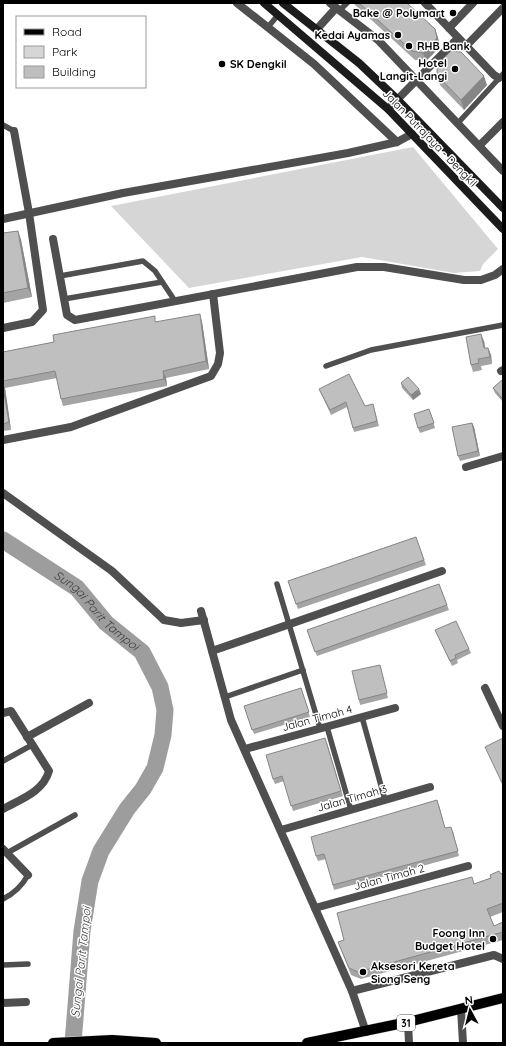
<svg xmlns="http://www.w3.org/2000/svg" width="506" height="1046" font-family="Quicksand,sans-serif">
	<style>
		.green { fill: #d6d6d6 }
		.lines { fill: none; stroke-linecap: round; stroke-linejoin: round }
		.river { stroke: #9d9d9d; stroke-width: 17 }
		.primary-casing { stroke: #dbdbdb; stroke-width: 11 }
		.lane { stroke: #4f4f4f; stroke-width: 5.5 }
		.street { stroke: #4f4f4f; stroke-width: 8 }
		.secondary { stroke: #1c1c1c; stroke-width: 8 }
		.primary { stroke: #000; stroke-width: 10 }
		.wall { fill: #a4a4a4 }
		.shaded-wall { fill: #868686 }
		.building { fill: #bfbfbf; stroke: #868686 }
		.poi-dot { fill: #000; stroke: #fff; stroke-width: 1.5 }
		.labels { text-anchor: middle; stroke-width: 3; stroke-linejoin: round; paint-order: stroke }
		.shield { fill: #fff; stroke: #4c4c4c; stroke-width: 1 }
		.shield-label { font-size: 10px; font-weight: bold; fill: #000 }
		.poi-label { font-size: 11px; font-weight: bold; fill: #000; stroke: #fff; text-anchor: end }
		.street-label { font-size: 11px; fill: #000; stroke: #fff }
		.water-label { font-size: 12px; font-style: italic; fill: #3e3e3e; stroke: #fff }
	</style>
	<rect width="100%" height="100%" fill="#fff"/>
	<polygon class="green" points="413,147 498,249 483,264 480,271 454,273 362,257 189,288 111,206"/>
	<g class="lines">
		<path class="river" id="s1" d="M3,540L77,588L106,623L142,652L160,687L165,710L163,735L155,768L143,789L127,809L101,851L90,881L82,931L73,1043"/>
		<defs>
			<g id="primary">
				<polyline points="53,1043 112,1040 156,1043"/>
				<polyline points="307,1043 408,1022 503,998"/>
			</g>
		</defs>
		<use href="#primary" class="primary-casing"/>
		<g class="lane">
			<polyline points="340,10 347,3"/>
			<polyline points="268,27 278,15"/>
			<polyline points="458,123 503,74"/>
			<polyline points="3,125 14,131"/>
			<polyline points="60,276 143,261 155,271 175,301"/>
			<polyline points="64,299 162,282"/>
			<polyline points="326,366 371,350 503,325"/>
			<polyline points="277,584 320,728"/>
			<polyline points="225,697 303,670"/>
			<polyline points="362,717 385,800"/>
			<polyline points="327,727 351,810"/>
			<polyline points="3,761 32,745"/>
			<polyline points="7,853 75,815"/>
			<path d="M3,899C15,893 22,886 28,875"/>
			<polyline points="3,965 28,964"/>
		</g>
		<g class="street">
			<polyline points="237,3 314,64 397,142"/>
			<polyline points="330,3 378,40 503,171"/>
			<polyline points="425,3 494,75 499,78"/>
			<polyline points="449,28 473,3"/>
			<polyline points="317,29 336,8"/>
			<polyline points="466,46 503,8"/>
			<polyline points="388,109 458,38"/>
			<polyline points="480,145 503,122"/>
			<polyline points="3,219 123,193 348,153 397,142 412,134"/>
			<polyline points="53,239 67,315 75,320 357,267 384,267 464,280 481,280 495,275 503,269"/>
			<polyline points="3,328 32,322 43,310 29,213 14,131"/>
			<polyline points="501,371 503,370"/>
			<polyline points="3,440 71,427 211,376 218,364 220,353 213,294"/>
			<polyline points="466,467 503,456"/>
			<polyline points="3,493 112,571 164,620 181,623 204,620"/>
			<polyline points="201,611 231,720 352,991 366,1032"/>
			<polyline points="212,651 442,571"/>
			<polyline points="485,688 503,726"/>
			<path d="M3,713L11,711L49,771C43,792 21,799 3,809"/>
			<polyline points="27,737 89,703"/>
			<polyline points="245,749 395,708"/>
			<polyline points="281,830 430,787"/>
			<polyline points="3,849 28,875"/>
			<polyline points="315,908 468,866"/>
			<polyline points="352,991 494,955 503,959"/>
			<polyline points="3,1003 26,1002"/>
			<polyline points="461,1009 463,1043"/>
			<polyline points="408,1022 409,1043"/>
		</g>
		<g class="secondary">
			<polyline points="264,3 388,109 503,229"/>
			<polyline points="283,3 359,63 397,99 503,208"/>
		</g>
		<use href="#primary" class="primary"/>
	</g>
	<g class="wall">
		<polygon points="353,3 407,3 435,29 438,38 440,47 426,61 415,60"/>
		<polygon points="437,75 487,85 464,110 440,85"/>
		<polygon points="18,231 21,240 32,297 3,303 3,233"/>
		<polygon points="157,322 202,322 209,369 166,378 167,386 63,406 61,399 57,378 5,388 11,430 3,431 3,352"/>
		<polygon points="484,341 485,348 488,348 491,355 492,364 481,366 482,370 473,372 471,365"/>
		<polygon points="503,379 503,402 495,393 493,388"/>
		<polygon points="401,383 421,394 413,400 402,388"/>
		<polygon points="319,389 365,406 373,404 379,426 354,432 347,407 331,415"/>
		<polygon points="431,414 435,428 420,433 418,428"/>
		<polygon points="472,423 474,427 480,456 460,461 458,456"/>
		<polygon points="416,537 426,565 298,609 288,581"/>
		<polygon points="439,584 449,610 317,656 307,630"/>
		<polygon points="435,630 469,649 471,653 457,660 458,663 452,666"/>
		<polygon points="380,665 381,669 388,698 360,705 359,700"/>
		<polygon points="301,688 310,717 254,734 244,706"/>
		<polygon points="327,743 343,796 293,811 284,781 275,784 273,779"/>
		<polygon points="439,805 445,828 453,831 459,856 334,890 326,859 318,861 316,856"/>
		<polygon points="503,873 503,912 490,917 494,926 503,922 503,940 361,979 351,975 338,942 344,940 474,884"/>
	</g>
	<g class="shaded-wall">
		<polygon points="435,29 438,38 440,47 426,61 423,53"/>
		<polygon points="484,76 487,85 464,110 461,100"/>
		<polygon points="18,231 21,240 32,297 28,288"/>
		<polygon points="200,314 202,322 209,369 206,361"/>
		<polygon points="481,334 484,341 486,355 484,348"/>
		<polygon points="488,348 491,355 492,364 490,357"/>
		<polygon points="163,371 166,378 167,386 164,379"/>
		<polygon points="3,384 5,388 11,430 9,422"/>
		<polygon points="419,389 421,394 413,400 411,395"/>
		<polygon points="472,423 474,427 480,456 478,451"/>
	</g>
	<g class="building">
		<polygon points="359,3 407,3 435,29 437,38 423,53 412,51"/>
		<polygon points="451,51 461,52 484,76 461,100 437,75 437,65"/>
		<polygon points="18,231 28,288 3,293 3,233"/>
		<polygon points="200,314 206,361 163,371 164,379 61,399 55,371 3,381 3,352 54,342 53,335 155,316 155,322"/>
		<polygon points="481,334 484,348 488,348 490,357 478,359 479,363 471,365 466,337"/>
		<polygon points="349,374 365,406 373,404 377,421 353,428 346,402 330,410 319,389"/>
		<polygon points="408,377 419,389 411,395 401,383"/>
		<polygon points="503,379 503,399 493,388"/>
		<polygon points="3,387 9,422 3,424"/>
		<polygon points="429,409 434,423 418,428 414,414"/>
		<polygon points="472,423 478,451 458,456 452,427"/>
		<polygon points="416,537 424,560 296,604 288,581"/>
		<polygon points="439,584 447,605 315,652 307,630"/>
		<polygon points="456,621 469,649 455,655 456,658 450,661 435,630"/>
		<polygon points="380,665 387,693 359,700 352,671"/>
		<polygon points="301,688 309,712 252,730 244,706"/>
		<polygon points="325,738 341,791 291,806 282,776 273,779 266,755"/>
		<polygon points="503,738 503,785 485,747"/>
		<polygon points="437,800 445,828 451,827 458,851 333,885 324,854 316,856 311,837"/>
		<polygon points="499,871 501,874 503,873 503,903 487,909 494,926 503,922 503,932 358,972 349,968 338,942 344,940 337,913 472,877 474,884 491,878 490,875"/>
	</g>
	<g class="poi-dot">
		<circle cx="453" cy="13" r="4"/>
		<circle cx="398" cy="35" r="4"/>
		<circle cx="409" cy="46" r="4"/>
		<circle cx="222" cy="64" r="4"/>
		<circle cx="455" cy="69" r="4"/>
		<circle cx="493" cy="939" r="4"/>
		<circle cx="363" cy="972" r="4"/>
	</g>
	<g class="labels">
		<rect class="shield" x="397" y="1015" width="18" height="16" rx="3"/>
		<g class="shield-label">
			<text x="406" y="1027">31</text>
		</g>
		<g class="poi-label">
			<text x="445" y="17">Bake @ Polymart</text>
			<text x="390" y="39">Kedai Ayamas</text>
			<text x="417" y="50" text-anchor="start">RHB Bank</text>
			<text x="447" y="67">Hotel<tspan x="447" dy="13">Langit-Langi</tspan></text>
			<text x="230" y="68" text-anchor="start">SK Dengkil</text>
			<text x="485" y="937">Foong Inn<tspan x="485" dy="13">Budget Hotel</tspan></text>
			<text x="371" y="970" text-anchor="start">Aksesori Kereta<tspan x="371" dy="13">Siong Seng</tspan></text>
		</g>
		<g class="street-label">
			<text transform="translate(430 138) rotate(46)" y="4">Jalan Putrajaya - Dengkil</text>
			<text transform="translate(317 718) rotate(-15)" y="4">Jalan Timah 4</text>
			<text transform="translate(352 798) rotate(-16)" y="4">Jalan Timah 3</text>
			<text transform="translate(389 877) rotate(-15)" y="4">Jalan Timah 2</text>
		</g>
		<g class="water-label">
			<text dy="4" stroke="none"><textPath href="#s1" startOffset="118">Sungai Parit Tampoi</textPath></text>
			<text transform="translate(81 962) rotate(-84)" y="4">Sungai Parit Tampoi</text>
		</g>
	</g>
	<rect width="506" height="1046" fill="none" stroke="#000000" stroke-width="8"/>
	<rect x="16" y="16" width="130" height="72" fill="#ffffff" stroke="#999999"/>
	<rect x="24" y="29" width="20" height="6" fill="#000000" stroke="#999999"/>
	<text x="52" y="36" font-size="12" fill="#000000">Road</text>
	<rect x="24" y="46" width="20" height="12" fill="#d6d6d6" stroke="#999999"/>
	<text x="52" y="56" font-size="12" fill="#000000">Park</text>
	<rect x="24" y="66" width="20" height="12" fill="#bfbfbf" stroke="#999999"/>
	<text x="52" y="76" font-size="12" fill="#000000">Building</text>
	<g transform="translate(470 1010) rotate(353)" stroke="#ffffff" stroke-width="3" paint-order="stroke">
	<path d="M0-3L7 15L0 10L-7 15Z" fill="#000000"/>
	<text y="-6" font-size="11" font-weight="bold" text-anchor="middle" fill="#000000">N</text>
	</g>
</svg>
